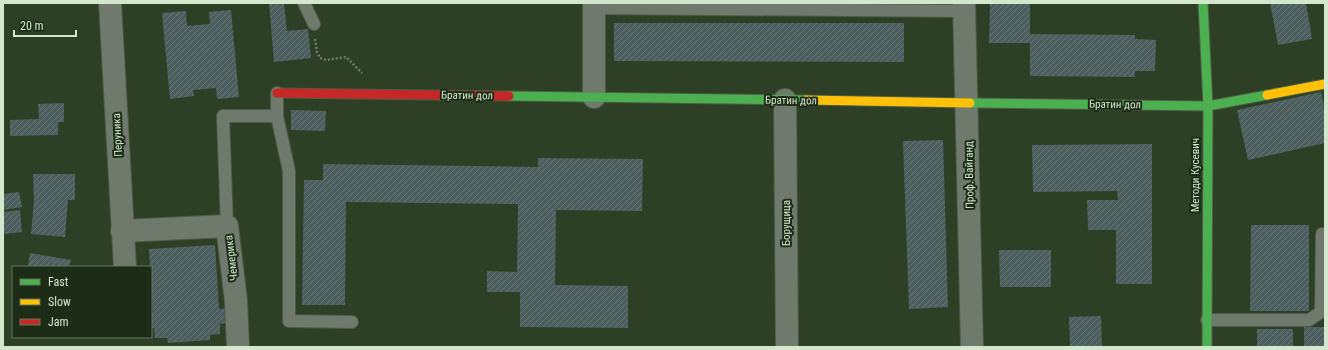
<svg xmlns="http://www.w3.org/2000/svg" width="1328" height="350" font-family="'Roboto Condensed',sans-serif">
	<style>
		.building { fill: url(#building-hatch) }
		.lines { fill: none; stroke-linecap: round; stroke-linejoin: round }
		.lane-casing { stroke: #4c5c46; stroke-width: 14 }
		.street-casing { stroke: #4c5c46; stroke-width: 24 }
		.fast-casing { stroke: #4c5c46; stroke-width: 11 }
		.slow-casing { stroke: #4c5c46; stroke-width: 11 }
		.jam-casing { stroke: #4c5c46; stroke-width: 11 }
		.path { stroke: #717c6d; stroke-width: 2.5; stroke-dasharray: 2 2; stroke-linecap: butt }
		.lane { stroke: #6f796c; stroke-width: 12 }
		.street { stroke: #6f796c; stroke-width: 22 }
		.fast { stroke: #4caf50; stroke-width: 9 }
		.slow { stroke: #ffc107; stroke-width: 9 }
		.jam { stroke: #c62828; stroke-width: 9 }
		.labels { text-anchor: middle; stroke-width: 4; stroke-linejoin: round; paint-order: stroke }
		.street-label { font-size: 11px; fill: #d2e7cc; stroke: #1c2c17 }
	</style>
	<defs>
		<pattern id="building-hatch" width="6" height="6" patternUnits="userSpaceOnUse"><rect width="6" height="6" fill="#4d5e5f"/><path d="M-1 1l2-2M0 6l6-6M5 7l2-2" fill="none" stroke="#667575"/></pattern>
	</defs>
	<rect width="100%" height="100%" fill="#2d4026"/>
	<g class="building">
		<polygon points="269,3 284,3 287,31 308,29 311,58 274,62"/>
		<polygon points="990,3 1030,3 1030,34 1135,35 1135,39 1156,40 1155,71 1135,71 1135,77 1030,76 1030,43 989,43"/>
		<polygon points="1270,3 1306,3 1312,39 1278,45"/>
		<polygon points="231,10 239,97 217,99 216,88 193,90 194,96 170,99 162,13 186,11 187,26 210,24 209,12"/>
		<polygon points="614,23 904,23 904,62 614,61"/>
		<polygon points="1321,92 1325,113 1325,143 1248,160 1237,110"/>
		<polygon points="64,103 64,122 58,122 58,135 10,136 10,120 39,119 38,104"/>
		<polygon points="291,110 326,111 325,131 291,130"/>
		<polygon points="943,140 948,307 909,309 903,141"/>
		<polygon points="1152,144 1152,284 1116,284 1116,230 1088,230 1087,200 1118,200 1117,191 1033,192 1032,145"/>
		<polygon points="538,158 643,159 642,211 556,210 555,285 628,286 628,328 520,327 520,292 487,292 487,271 517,272 518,204 346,202 345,305 302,305 304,180 323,180 323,164 538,167"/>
		<polygon points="33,174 75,174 75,200 68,200 65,237 31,234 34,201"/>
		<polygon points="19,192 22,207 3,210 3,194"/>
		<polygon points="20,210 22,232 3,234 3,212"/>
		<polygon points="1251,225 1309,225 1309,311 1250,311"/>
		<polygon points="215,245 219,309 228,308 229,323 220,324 220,334 210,335 210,340 168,343 167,338 155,338 154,328 151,328 151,312 153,312 149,249"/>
		<polygon points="999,250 1051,250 1051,287 1000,287"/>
		<polygon points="30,253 71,260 69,267 28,267"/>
		<polygon points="1101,316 1102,347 1070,347 1069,317"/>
		<rect x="1304" y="327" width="21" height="20"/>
		<rect x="1257" y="329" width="36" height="18"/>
	</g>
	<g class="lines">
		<defs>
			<g id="lane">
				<polyline points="304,3 314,24"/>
				<polyline points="594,8 964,11"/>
				<polyline points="277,93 277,116 289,171 289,321 352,322"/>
				<polyline points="227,226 223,116 277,116"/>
				<polyline points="1207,320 1309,320 1321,312 1322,234"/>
			</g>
			<g id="street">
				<polyline points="110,3 125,267"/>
				<polyline points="964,3 972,347"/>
				<polyline points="594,97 594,3"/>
				<polyline points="785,100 787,347"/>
				<polyline points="122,231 227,226 236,301 238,347"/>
			</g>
			<g id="fast">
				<polyline points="1203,3 1208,106 1207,347"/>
				<polyline points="509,96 806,100"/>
				<polyline points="970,103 1208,106 1267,95"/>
			</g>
			<g id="slow">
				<polyline points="1267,95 1325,84"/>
				<polyline points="806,100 970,103"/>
			</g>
			<polyline id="jam" points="277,93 509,96"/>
		</defs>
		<use href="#lane" class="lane-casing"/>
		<use href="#street" class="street-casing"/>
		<use href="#fast" class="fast-casing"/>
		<use href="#slow" class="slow-casing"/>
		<use href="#jam" class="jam-casing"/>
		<polyline class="path" points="315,39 317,52 320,58 327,60 346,57 362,73"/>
		<use href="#lane" class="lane"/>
		<use href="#street" class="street"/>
		<use href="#fast" class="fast"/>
		<use href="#slow" class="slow"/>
		<use href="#jam" class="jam"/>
	</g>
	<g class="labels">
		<g class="street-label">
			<text transform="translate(467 95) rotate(1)" y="4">Братин дол</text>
			<text transform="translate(791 100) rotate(1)" y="4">Братин дол</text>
			<text transform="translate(1115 104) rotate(1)" y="4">Братин дол</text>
			<text transform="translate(117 135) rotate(-93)" y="4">Перуника</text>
			<text transform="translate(969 175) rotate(-91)" y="4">Проф. Вайганд</text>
			<text transform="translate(1195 175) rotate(-90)" y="4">Методи Кусевич</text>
			<text transform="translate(786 223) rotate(-90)" y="4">Борущица</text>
			<text transform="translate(231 258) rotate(-97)" y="4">Чемерика</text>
		</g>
	</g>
	<rect width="1328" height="350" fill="none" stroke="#d2e7cc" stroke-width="8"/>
	<rect x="12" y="266" width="140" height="72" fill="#1c2c17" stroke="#65775f"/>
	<rect x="20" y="279" width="20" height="6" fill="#4caf50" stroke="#65775f"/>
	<text x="48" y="286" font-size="12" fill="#d2e7cc">Fast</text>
	<rect x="20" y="299" width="20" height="6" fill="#ffc107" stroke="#65775f"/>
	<text x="48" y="306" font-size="12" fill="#d2e7cc">Slow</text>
	<rect x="20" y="319" width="20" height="6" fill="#c62828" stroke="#65775f"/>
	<text x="48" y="326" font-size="12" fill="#d2e7cc">Jam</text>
	<path d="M14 30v6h62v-6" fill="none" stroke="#d2e7cc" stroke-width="2"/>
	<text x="20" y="30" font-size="12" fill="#d2e7cc" stroke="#1c2c17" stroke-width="3" paint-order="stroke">20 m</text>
</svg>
